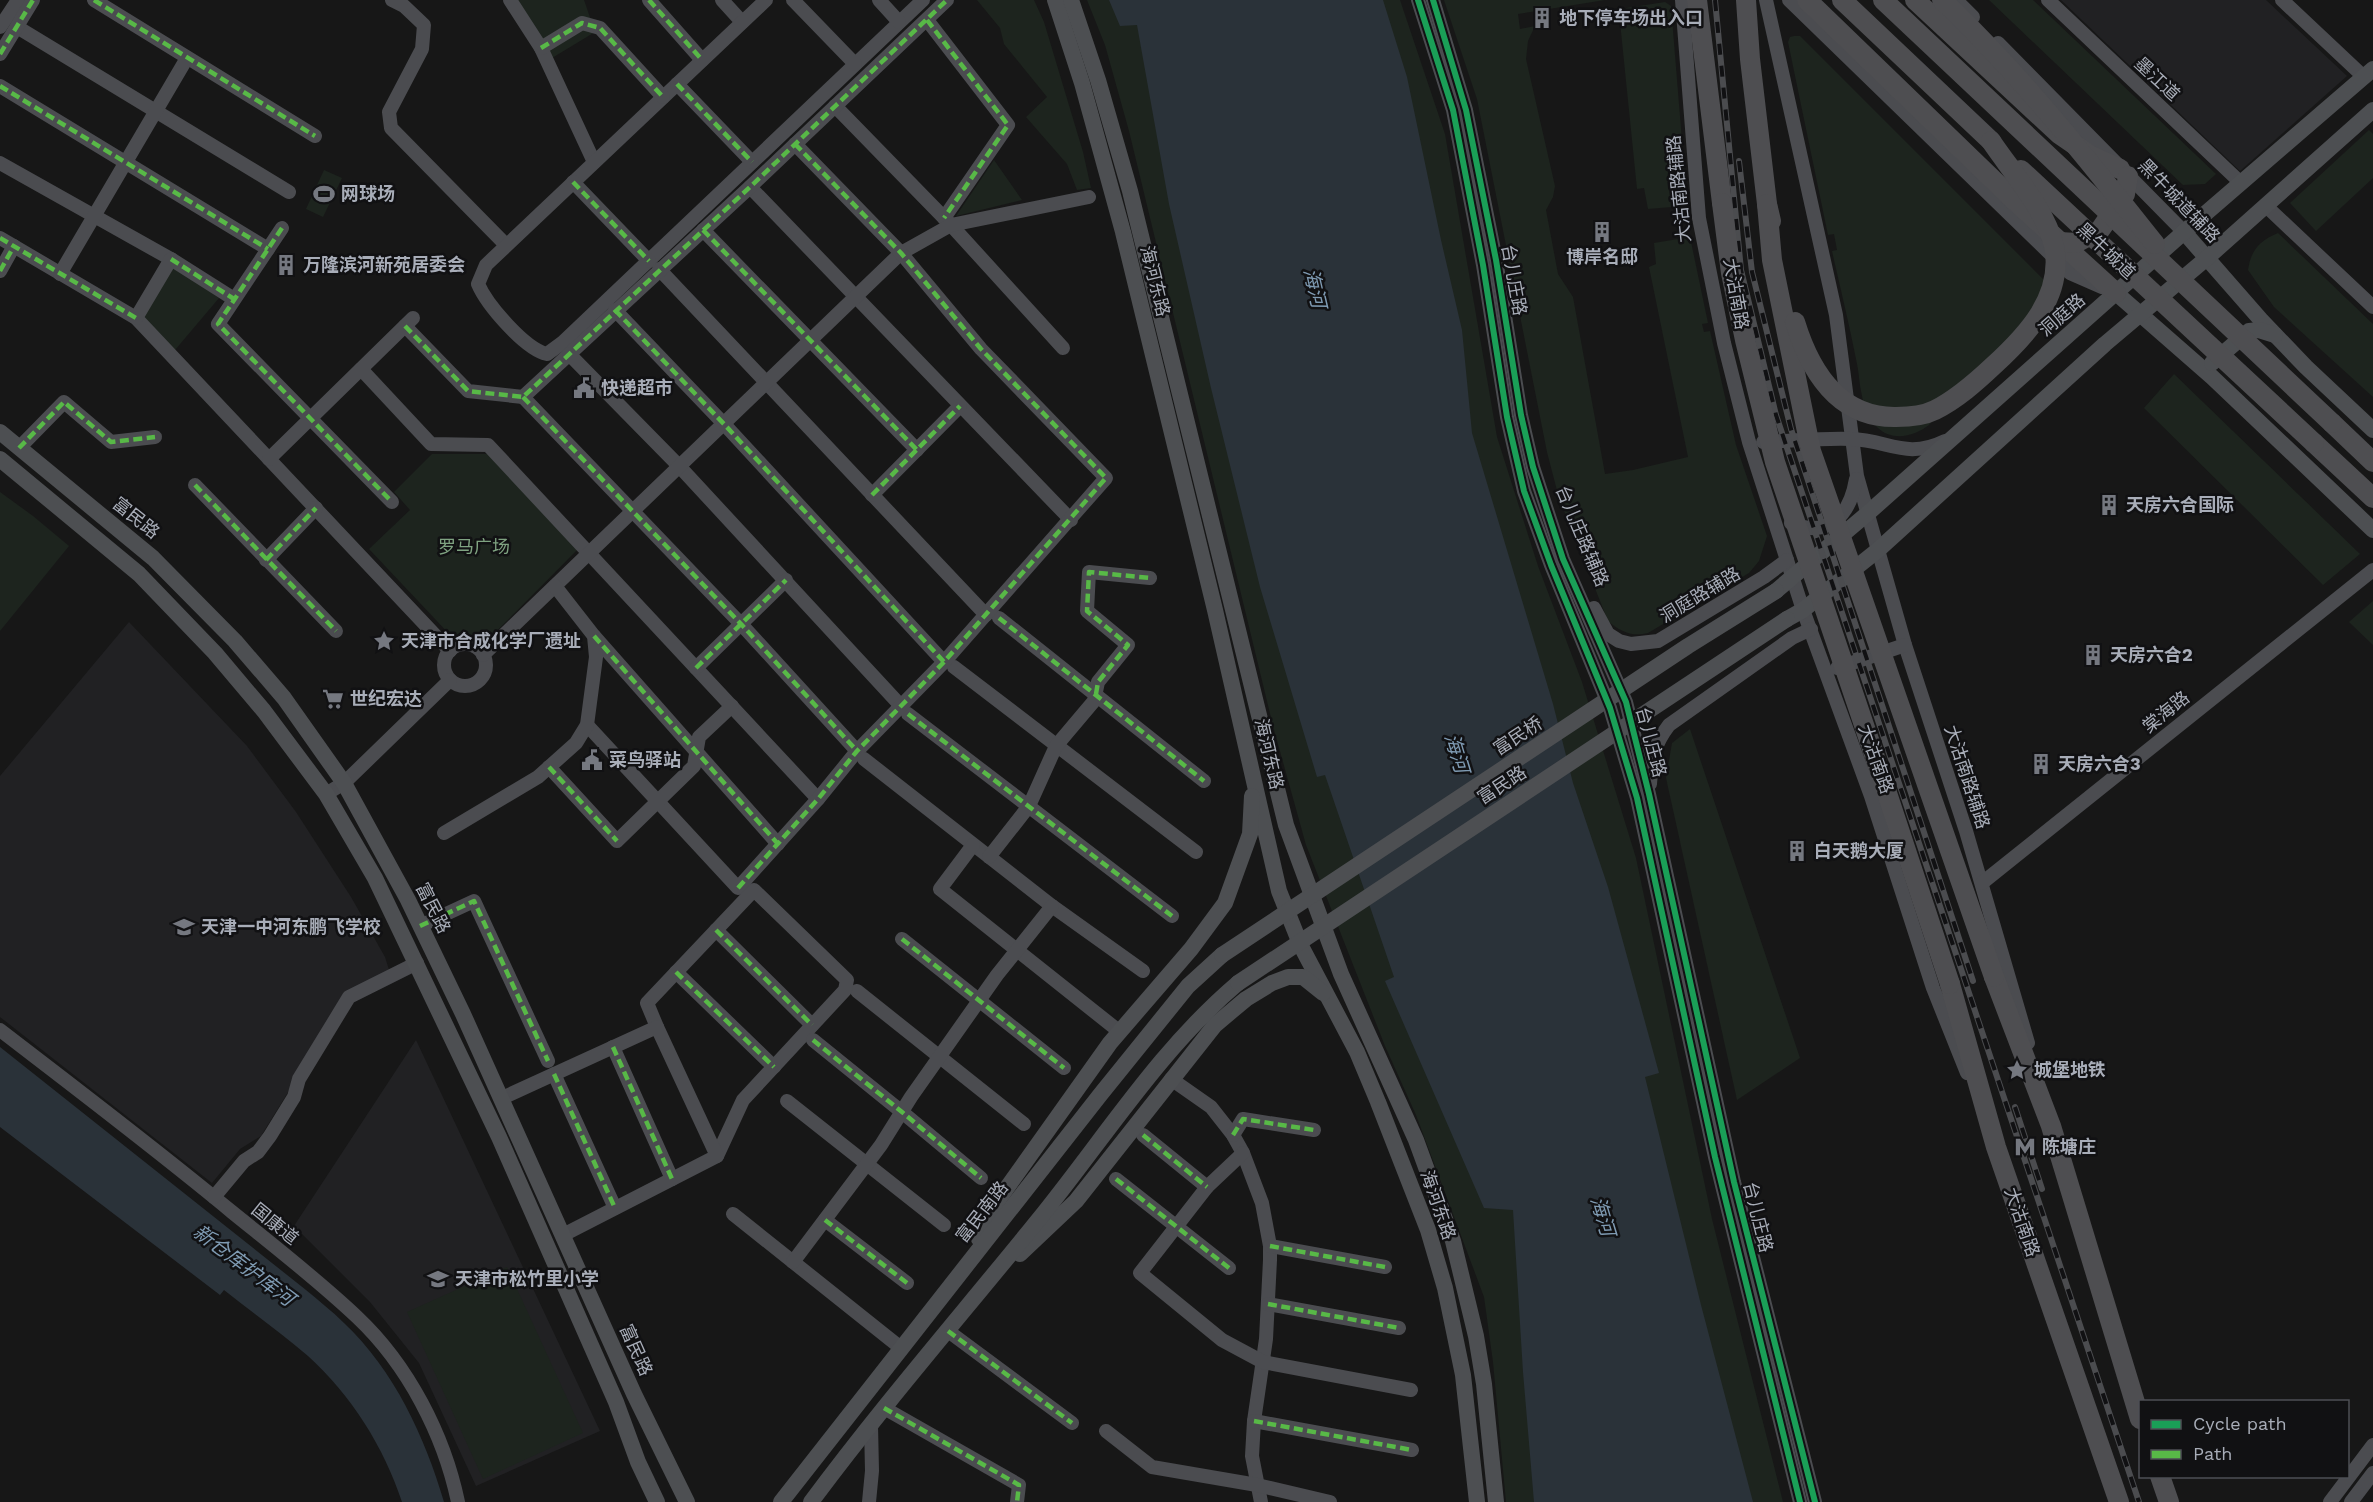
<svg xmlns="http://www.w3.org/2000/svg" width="2373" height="1502" font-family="'Work Sans','Noto Sans SC',sans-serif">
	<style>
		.built { fill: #212123 }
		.green { fill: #1d241e }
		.water { fill: #2a3239 }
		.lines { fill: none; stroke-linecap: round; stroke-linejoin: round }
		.minor { stroke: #4b4c50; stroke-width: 14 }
		.major { stroke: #4d4f52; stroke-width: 16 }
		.highway { stroke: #4e4e51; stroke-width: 20 }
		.rail-casing { stroke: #4b4c4f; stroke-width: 6 }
		.rail { stroke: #111113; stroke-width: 4; stroke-dasharray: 11; stroke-linecap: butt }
		.major-bridge { stroke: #4d4f52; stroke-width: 16 }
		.highway-bridge { stroke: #4e4e51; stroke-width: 20 }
		.quiet { stroke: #58b947; stroke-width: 4.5; stroke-dasharray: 9 4.5; stroke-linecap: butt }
		.cycleway-casing { stroke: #111113; stroke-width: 10 }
		.cycleway { stroke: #1a9f57; stroke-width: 6 }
		.labels { text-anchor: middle; stroke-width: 5; stroke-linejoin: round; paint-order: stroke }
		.poi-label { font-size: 18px; font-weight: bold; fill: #a8adb8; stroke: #111113; text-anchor: start }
		.street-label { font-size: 18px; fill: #a8adb8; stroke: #111113 }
		.park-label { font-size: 18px; fill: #7fa381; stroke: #111113 }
		.water-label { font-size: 20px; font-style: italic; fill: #7f9bb3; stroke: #111113 }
	</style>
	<rect width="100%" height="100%" fill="#171717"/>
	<g class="built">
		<polygon points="2061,0 2266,0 2347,76 2240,171"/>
		<polygon points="129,622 247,746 296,812 351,897 385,957 390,973 348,995 261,1136 240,1149 212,1183 0,1017 0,776"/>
		<polygon points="416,1040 600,1431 476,1486 419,1363 370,1302 294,1226"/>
	</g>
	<g class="green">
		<polygon points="515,0 584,0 595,32 552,58"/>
		<polygon points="977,0 1034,0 1044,22 1083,152 1091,188 1077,190 1067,164 1026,117 1047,97 1004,44 1000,28"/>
		<polygon points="1087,0 1400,0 1445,134 1497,437 1538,566 1582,682 1636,858 1712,1219 1783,1502 1506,1502 1493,1362 1484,1297 1416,1115 1385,1046 1306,845 1273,726 1129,131 1105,45"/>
		<path d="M1444,0H1605L1518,14L1520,29L1535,26L1528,41L1526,59L1555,186L1553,197L1546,210L1558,274L1573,297L1605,474L1633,470L1688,457L1649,267L1656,264L1654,243L1690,237L1708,323L1702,324L1704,332L1710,331L1736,445L1767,536L1759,561L1749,573L1648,633C1632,637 1621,632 1608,621L1559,498L1547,452L1477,99Z"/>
		<polygon points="1989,0 2033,0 2216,174 2205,184 2183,185"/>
		<polygon points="1665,2 1671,6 1687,202 1684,206 1648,209 1644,188 1637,189 1620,22 1626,8"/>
		<path d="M1794,36H1800L2045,281C2045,313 1953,399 1929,425C1915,436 1893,442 1878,428C1869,420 1864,407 1862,396C1859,384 1859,371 1856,359C1849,323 1840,287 1832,251L1837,250L1834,234L1828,235L1788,42L1790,37Z"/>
		<polygon points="2369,130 2373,134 2373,178 2316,231 2290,203"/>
		<polygon points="994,160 1022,200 956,216"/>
		<polygon points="324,170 342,178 323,217 306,209"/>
		<path d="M2278,233L2373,324V397L2274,307L2248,270C2251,250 2259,241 2278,233Z"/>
		<polygon points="174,266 219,298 175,350 142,316"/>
		<polygon points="2174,374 2360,554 2323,585 2144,408"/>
		<path d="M432,454H488L578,549L486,642C474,634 465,631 452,637L369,549L410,510L394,492Z"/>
		<polygon points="0,492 33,516 69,546 0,631"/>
		<polygon points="2373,601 2373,645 2349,622"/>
		<polygon points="1690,729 1800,1058 1737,1100 1666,778 1672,743"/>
		<polygon points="507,1267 583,1433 483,1479 407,1312"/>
	</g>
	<g class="water">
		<polygon points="1109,0 1383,0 1407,77 1441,240 1462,330 1472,433 1553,704 1573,783 1608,887 1659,1073 1645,1077 1701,1305 1753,1502 1534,1502 1523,1372 1513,1210 1484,1208 1385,981 1394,977 1325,775 1317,777 1260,587 1211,388 1169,204 1137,25 1120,26"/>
		<path d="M0,1047L306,1290C319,1301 332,1311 344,1323C394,1370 425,1437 444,1502H402C384,1447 351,1395 308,1356C281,1333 252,1312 224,1290L220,1295L0,1127Z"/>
	</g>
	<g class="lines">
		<g class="minor">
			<polyline points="94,0 315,136"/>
			<polyline points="392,0 404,6 424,25 422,49 389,112 391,128 506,245"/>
			<polyline points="510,0 541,48 594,162"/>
			<polyline points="649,0 702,60"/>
			<polyline points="722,0 742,22"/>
			<path d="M766,0L486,265L478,284C487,305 525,349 547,354L562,343L923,0"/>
			<polyline points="793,0 855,64"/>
			<polyline points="879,0 899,22"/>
			<polyline points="1418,0 1453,110 1483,265 1507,417 1524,491 1551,565 1610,708 1637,798 1715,1157 1800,1502"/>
			<polyline points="1433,0 1466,110 1496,260 1521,415 1533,467 1563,559 1626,702 1649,794 1734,1182 1815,1502"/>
			<polyline points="1682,0 1699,218 1724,343 1749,442 1803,610 1871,796 1933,988 1967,1073"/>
			<polyline points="1766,0 1836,315 1857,476 1905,645 1966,831 2028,1043"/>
			<polyline points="1789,0 2070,273 2102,287"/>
			<polyline points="1956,0 1973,17"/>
			<polyline points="2048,0 2241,183"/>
			<polyline points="2282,0 2364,77"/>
			<polyline points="927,20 1008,125 944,218"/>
			<polyline points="0,27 18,0"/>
			<polyline points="17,27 289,192"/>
			<polyline points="1998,43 2184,232"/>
			<polyline points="541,48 582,23 600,28 663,97"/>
			<polyline points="0,54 33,0"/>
			<polyline points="677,84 752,162"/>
			<polyline points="0,86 268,249"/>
			<polyline points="835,106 951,225 1063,348"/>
			<polyline points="0,163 171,259 234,299"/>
			<polyline points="573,182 649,261"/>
			<polyline points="750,187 1071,520"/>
			<polyline points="2266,206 2373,307"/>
			<polyline points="282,228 218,324 392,502"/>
			<polyline points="703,230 917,450"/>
			<polyline points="0,238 136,318 450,651"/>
			<polyline points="659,269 986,615"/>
			<polyline points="0,271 14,246"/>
			<polyline points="60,274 187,58"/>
			<polyline points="615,310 724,424 944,662"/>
			<polyline points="136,318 171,259"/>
			<polyline points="405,326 468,391 523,397 750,187 947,0"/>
			<polyline points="569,354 679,466 901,706"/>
			<polyline points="361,369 431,444 488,445 818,799"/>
			<polyline points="523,397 741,624 857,751"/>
			<path d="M1763,442C1792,441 1822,438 1851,439C1888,440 1906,460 1945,441"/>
			<polyline points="19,448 64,402 111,442 155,437"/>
			<polyline points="269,459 413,318"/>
			<polyline points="195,485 336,631"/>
			<polyline points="872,495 960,406"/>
			<path d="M1791,523C1829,539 1850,515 1856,479"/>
			<polyline points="266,560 316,508"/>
			<polyline points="1594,608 1608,634 1619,641 1631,644 1658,641 1764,577 1787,560"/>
			<polyline points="999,618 1204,781"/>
			<polyline points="594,636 778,844"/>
			<circle cx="465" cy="665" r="21"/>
			<polyline points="483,655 901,253 951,225 1089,197"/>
			<polyline points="954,667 1196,852"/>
			<polyline points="696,668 786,580"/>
			<polyline points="1837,668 1905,645"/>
			<polyline points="908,714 1172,916"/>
			<polyline points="587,725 738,888 818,799 857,751 944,662 1106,478 981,349 901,253 795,144"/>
			<polyline points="864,759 1052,906 1143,971"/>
			<polyline points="549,767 617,841 694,766 699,737 732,706"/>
			<path d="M1650,784C1652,758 1653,746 1669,725L1792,638L1811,629"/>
			<polyline points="326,794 344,783 450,680"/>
			<polyline points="444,833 538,777 576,743 587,725 596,657 594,636 555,586"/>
			<polyline points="973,845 940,889 1120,1032"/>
			<polyline points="989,857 1029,806 1056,746 1094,701 1098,682 1128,645 1087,611 1089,572 1150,578"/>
			<polyline points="1982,883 2373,570"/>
			<polyline points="420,926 474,901 548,1061"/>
			<polyline points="716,930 812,1025"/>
			<polyline points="902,939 1064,1068"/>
			<polyline points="676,972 774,1067"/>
			<polyline points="857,991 1024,1124"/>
			<polyline points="657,1027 647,1003 754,890 847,980 845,990 743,1100 717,1156"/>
			<path d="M0,1030C78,1090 156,1149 232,1212C274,1246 318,1280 357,1317C408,1365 444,1435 458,1502"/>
			<polyline points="813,1040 902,1112 981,1178"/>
			<polyline points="613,1047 672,1179"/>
			<polyline points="554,1074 615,1208"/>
			<polyline points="1171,1079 1211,1107 1233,1135 1243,1153 1262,1203 1270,1246 1270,1260 1266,1339 1254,1421 1252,1456 1261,1502"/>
			<polyline points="502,1098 657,1027 717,1156 563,1235"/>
			<polyline points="787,1101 944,1225"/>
			<polyline points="1143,1135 1207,1187"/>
			<polyline points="1233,1135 1243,1119 1314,1130"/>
			<polyline points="1243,1153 1207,1187 1140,1273 1222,1340 1263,1362 1411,1390"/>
			<polyline points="1116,1179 1229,1268"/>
			<polyline points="214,1197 244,1161 258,1152 270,1136 294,1097 299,1079 349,997 417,963"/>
			<polyline points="733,1214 901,1348"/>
			<polyline points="825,1220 907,1283"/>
			<polyline points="1270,1246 1385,1267"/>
			<polyline points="793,1262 881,1145 911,1097 997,975 1052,906"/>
			<polyline points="1268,1304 1399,1328"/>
			<polyline points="948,1331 1072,1423"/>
			<polyline points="884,1408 1019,1485 1017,1502"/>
			<polyline points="1254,1421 1412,1450"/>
			<polyline points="1106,1431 1152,1467 1257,1485 1330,1502"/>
			<polyline points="869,1502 872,1471 871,1425"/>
			<polyline points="2330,1502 2373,1445"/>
			<polyline points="2351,1502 2373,1473"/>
		</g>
		<g class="major">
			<polyline points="1055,0 1082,83 1123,232 1215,610 1279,891 1301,946 1357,1052 1378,1102 1428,1230 1445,1288 1463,1375 1477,1502"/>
			<polyline points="1071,0 1098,80 1130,191 1286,825 1341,974 1416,1140 1453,1241 1476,1336 1484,1384 1496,1502"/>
			<polyline points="2184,232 2261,320 2306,367 2373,430"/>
			<polyline points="2116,293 2212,377 2373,530"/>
			<polyline points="2212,363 2249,331 2259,330 2275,335"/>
			<polyline points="0,432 153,558 235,641 284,698 344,783 408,900 463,1014 634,1394 687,1502"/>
			<polyline points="0,459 139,574 215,653 264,711 326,794 375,878 499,1137 616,1402 638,1462 657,1502"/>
			<polyline points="1776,591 1867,514 2184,232 2373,69"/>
			<polyline points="1787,619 1803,610 1878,550 2105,344 2207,258 2373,110"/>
			<polyline points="979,1239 989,1213 1110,1043 1191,949 1225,903 1250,834 1252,796"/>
			<polyline points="1020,1254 1076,1201 1215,1025 1246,999 1272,983 1288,977 1303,977 1323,993"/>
			<polyline points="781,1502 1100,1095 1188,986 1222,955"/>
			<path d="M811,1502C883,1405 963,1313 1039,1219C1104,1139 1159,1050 1238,983"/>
		</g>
		<g class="highway">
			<polyline points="1697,0 1722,203"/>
			<polyline points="1746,0 1750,59 1767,204 1771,221"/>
			<polyline points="1807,0 2013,199 2116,293"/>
			<polyline points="1842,0 1991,141"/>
			<polyline points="1915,0 2059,134 2091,156 2120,169"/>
			<polyline points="2060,242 2076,243 2100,230 2125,194 2128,176"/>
			<polyline points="2332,423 2373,462"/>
			<polyline points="2314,443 2373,498"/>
			<polyline points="1994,977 2051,1126 2140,1419"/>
			<polyline points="1950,984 1996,1147 2119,1502"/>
			<polyline points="2160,1476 2169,1502"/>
		</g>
		<defs>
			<g id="rail">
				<polyline points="1715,0 1741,270 1776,415 2139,1502"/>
				<polyline points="1739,161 1752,272 1791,429 1973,981"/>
				<polyline points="2015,1107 2042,1189"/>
			</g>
		</defs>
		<use href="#rail" class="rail-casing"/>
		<use href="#rail" class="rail"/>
		<g class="major-bridge">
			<polyline points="1222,955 1688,646 1776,591"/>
			<polyline points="1238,983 1787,619"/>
		</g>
		<g class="highway-bridge">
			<polyline points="1883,0 2332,423"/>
			<path d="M1942,0C2021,75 2087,159 2155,244"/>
			<polyline points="2021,170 2314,443"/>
			<polyline points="1722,203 1731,273 1745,340 1775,462 1886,790 1950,984"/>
			<polyline points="1767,204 1772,260 1811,451 1994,977"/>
			<path d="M1795,322C1810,371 1838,418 1896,417C1909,417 1923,416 1935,410C1957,399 1976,382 1993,366C2027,335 2064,296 2054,246C2046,210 2011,171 1991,141"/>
		</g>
		<g class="quiet">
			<polyline points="94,0 315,136"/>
			<polyline points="649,0 702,60"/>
			<polyline points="927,20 1008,125 944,218"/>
			<polyline points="541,48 582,23 600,28 663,97"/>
			<polyline points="0,54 33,0"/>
			<polyline points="677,84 752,162"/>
			<polyline points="0,86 268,249"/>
			<polyline points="573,182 649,261"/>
			<polyline points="282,228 218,324 392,502"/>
			<polyline points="703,230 917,450"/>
			<polyline points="0,238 136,318"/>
			<polyline points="171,259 234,299"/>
			<polyline points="0,271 14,246"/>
			<polyline points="615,310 724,424 944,662"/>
			<polyline points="405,326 468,391 523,397 750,187 947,0"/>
			<polyline points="523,397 741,624 857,751"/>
			<polyline points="19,448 64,402 111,442 155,437"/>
			<polyline points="195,485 336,631"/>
			<polyline points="872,495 960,406"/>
			<polyline points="266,560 316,508"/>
			<polyline points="999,618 1204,781"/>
			<polyline points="594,636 778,844"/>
			<polyline points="696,668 786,580"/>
			<polyline points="1096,694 1098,682 1128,645 1087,611 1089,572 1150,578"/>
			<polyline points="908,714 1172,916"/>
			<polyline points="549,767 617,841"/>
			<polyline points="738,888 818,799 857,751 944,662 1106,478 981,349 901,253 795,144"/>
			<polyline points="420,926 474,901 548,1061"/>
			<polyline points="716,930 812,1025"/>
			<polyline points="902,939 1064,1068"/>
			<polyline points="676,972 774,1067"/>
			<polyline points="813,1040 902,1112 981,1178"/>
			<polyline points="613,1047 672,1179"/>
			<polyline points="554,1074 615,1208"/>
			<polyline points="1143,1135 1207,1187"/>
			<polyline points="1233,1135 1243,1119 1314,1130"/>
			<polyline points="1116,1179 1229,1268"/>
			<polyline points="825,1220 907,1283"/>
			<polyline points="1270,1246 1385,1267"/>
			<polyline points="1268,1304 1399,1328"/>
			<polyline points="948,1331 1072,1423"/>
			<polyline points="884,1408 1019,1485 1017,1502"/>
			<polyline points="1254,1421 1412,1450"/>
		</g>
		<defs>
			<g id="cycleway">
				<polyline points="1418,0 1453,110 1483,265 1507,417 1524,491 1551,565 1610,708 1637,798 1715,1157 1800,1502"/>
				<polyline points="1433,0 1466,110 1496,260 1521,415 1533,467 1563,559 1626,702 1649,794 1734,1182 1815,1502"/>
			</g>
		</defs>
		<use href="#cycleway" class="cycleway-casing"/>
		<use href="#cycleway" class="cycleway"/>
	</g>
	<defs>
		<symbol id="building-bare" viewBox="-9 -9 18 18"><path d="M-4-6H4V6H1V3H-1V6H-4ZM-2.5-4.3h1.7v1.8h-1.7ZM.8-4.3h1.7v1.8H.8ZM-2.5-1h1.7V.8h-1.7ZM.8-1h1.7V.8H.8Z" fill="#757880" stroke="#111113" stroke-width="2.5" paint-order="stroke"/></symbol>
		<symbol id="stadium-bare" viewBox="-9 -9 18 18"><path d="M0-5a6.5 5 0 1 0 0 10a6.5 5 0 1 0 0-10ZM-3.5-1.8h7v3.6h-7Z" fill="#757880" stroke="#111113" stroke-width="2.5" paint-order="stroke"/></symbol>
		<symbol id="civic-bare" viewBox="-9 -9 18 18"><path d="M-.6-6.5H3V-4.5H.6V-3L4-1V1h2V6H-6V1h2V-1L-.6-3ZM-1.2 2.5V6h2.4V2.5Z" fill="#757880" stroke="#111113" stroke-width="2.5" paint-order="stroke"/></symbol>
		<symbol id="sight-bare" viewBox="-9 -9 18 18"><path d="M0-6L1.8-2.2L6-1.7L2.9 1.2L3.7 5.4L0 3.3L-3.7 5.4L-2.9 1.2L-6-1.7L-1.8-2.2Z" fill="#757880" stroke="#111113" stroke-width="2.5" paint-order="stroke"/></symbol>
		<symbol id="supermarket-bare" viewBox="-9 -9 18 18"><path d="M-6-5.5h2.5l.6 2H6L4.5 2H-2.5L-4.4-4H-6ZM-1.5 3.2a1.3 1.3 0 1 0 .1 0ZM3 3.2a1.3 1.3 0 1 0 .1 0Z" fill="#757880" stroke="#111113" stroke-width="2.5" paint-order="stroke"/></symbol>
		<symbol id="school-bare" viewBox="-9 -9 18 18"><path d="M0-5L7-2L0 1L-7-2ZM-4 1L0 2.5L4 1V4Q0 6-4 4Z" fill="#757880" stroke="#111113" stroke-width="2.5" paint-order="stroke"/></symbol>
		<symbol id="metro-bare" viewBox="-9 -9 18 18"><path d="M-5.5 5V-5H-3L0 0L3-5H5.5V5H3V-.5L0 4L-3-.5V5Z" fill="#757880" stroke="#111113" stroke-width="2.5" paint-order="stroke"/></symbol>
	</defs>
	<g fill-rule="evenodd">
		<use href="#building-bare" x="1527" y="3" width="30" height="30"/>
		<use href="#stadium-bare" x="309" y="179" width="30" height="30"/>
		<use href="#building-bare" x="1587" y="217" width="30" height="30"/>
		<use href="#building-bare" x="271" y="250" width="30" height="30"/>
		<use href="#civic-bare" x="569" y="373" width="30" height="30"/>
		<use href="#building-bare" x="2094" y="490" width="30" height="30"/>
		<use href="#sight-bare" x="369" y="626" width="30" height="30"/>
		<use href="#building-bare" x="2078" y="640" width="30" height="30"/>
		<use href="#supermarket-bare" x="318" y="684" width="30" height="30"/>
		<use href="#civic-bare" x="577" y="745" width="30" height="30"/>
		<use href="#building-bare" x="2026" y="749" width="30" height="30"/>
		<use href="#building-bare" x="1782" y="836" width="30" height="30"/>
		<use href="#school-bare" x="169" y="912" width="30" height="30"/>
		<use href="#sight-bare" x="2002" y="1055" width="30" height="30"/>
		<use href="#metro-bare" x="2010" y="1132" width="30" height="30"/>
		<use href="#school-bare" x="423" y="1264" width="30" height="30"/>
	</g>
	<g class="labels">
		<g class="poi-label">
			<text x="1559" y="24">地下停车场出入口</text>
			<text x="341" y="200">网球场</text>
			<text x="1602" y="263" text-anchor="middle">博岸名邸</text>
			<text x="303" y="271">万隆滨河新苑居委会</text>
			<text x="601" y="394">快递超市</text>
			<text x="2126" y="511">天房六合国际</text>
			<text x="401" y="647">天津市合成化学厂遗址</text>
			<text x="2110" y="661">天房六合2</text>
			<text x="350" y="705">世纪宏达</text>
			<text x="609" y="766">菜鸟驿站</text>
			<text x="2058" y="770">天房六合3</text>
			<text x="1814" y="857">白天鹅大厦</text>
			<text x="201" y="933">天津一中河东鹏飞学校</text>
			<text x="2034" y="1076">城堡地铁</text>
			<text x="2042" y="1153">陈塘庄</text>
			<text x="455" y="1285">天津市松竹里小学</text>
		</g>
		<g class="street-label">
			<text transform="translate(2157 79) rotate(43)" y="6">墨江道</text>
			<text transform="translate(1679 189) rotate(-96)" y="6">大沽南路辅路</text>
			<text transform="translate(2179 201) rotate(46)" y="6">黑牛城道辅路</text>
			<text transform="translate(2106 251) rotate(43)" y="6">黑牛城道</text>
			<text transform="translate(1514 280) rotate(80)" y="6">台儿庄路</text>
			<text transform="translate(1155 281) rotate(76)" y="6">海河东路</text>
			<text transform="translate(1736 294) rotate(80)" y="6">大沽南路</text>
			<text transform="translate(2062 315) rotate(-41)" y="6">洞庭路</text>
			<text transform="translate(136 518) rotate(39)" y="6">富民路</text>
			<text transform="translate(1582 536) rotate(67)" y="6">台儿庄路辅路</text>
			<text transform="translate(1700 595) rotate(-31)" y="6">洞庭路辅路</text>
			<text transform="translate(2166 712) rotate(-39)" y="6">棠海路</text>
			<text transform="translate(1518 736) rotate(-33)" y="6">富民桥</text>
			<text transform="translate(1651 742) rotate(75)" y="6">台儿庄路</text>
			<text transform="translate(1269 754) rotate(77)" y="6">海河东路</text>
			<text transform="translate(1876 759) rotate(71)" y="6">大沽南路</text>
			<text transform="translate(1967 777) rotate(72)" y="6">大沽南路辅路</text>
			<text transform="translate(1502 785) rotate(-33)" y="6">富民路</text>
			<text transform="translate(433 908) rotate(63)" y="6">富民路</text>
			<text transform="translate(1438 1205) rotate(71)" y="6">海河东路</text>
			<text transform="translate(982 1212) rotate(-52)" y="6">富民南路</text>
			<text transform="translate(1758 1217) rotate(76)" y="6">台儿庄路</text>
			<text transform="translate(2022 1222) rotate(71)" y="6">大沽南路</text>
			<text transform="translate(275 1224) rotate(39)" y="6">国康道</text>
			<text transform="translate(636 1350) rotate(66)" y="6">富民路</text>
		</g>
		<g class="park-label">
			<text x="474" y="553">罗马广场</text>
		</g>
		<g class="water-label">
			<text transform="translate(1315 288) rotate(77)" y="7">海河</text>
			<text transform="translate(1457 753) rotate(73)" y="7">海河</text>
			<text transform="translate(1603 1216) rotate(73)" y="7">海河</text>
			<text transform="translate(244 1265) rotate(37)" y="7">新仓库护库河</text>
		</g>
	</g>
	<rect x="2139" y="1400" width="210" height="78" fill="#111113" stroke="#4d4f55" stroke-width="1.5"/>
	<rect x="2151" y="1420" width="30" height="9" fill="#1a9f57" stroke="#4d4f55" stroke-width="1.5"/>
	<text x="2193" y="1430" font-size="18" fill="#a8adb8">Cycle path</text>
	<rect x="2151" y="1450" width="30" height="9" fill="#58b947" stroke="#4d4f55" stroke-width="1.5"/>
	<text x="2193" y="1460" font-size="18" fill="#a8adb8">Path</text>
</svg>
